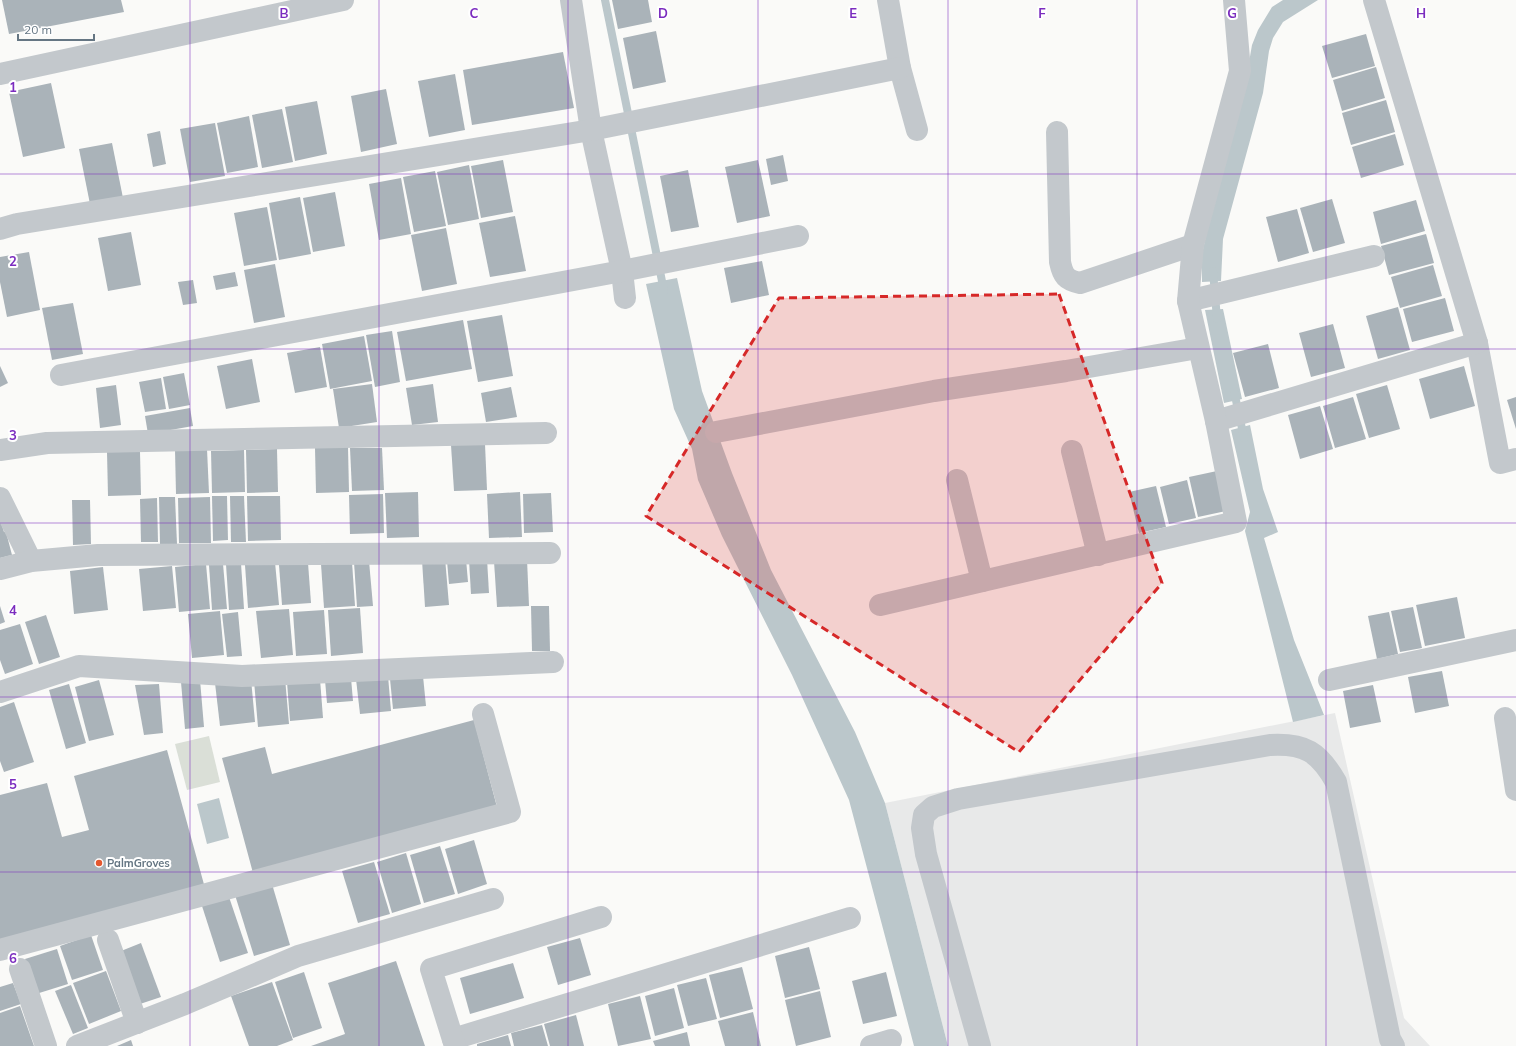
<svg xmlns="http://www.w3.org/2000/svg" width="1516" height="1046" font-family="Mulish,sans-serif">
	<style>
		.built { fill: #e8e9e9 }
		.green { fill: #dadfd7 }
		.water { fill: #bbc7cb }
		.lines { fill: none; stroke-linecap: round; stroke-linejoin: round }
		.stream { stroke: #bbc7cb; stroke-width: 8 }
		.building { fill: #aab3b9 }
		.minor { stroke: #c3c8cc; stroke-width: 22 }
		.marked { fill: #d62828; fill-opacity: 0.2; stroke: #d62828; stroke-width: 3; stroke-dasharray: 8 5; stroke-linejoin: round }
		.grid { fill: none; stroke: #7b2cbf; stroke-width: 1; stroke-opacity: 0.55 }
		.poi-dot { fill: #e4572e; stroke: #fff; stroke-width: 1.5 }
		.labels { text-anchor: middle; stroke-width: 4; stroke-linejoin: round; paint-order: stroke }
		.poi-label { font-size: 11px; font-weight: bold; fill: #657683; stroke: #fff; text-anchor: start }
		.grid-label { font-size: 13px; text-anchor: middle; font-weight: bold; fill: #7b2cbf; stroke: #fff; stroke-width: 4; stroke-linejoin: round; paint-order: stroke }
	</style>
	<rect width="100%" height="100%" fill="#fafaf8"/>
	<polygon class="built" points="1335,713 1404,1018 1430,1046 948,1046 885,803"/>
	<polygon class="green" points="209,736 220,782 187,790 175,744"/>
	<g class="water">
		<polygon points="1283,0 1318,0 1283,22 1273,38 1269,51 1263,93 1223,239 1221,281 1202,282 1202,254 1207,231 1245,85 1252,45 1258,30 1272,7"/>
		<polygon points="677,278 702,391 732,473 771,570 855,732 885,803 948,1046 914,1046 849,800 792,675 722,536 698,480 692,449 674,409 646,284"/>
		<polygon points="1223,309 1242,399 1224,403 1205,310"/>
		<polygon points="1250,425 1263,489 1278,532 1264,538 1294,640 1324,715 1293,722 1245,531 1250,512 1231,430"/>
		<polygon points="219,798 229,838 207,844 197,804"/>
	</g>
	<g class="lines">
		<g class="stream">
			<polyline points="605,0 664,291"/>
			<polyline points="1213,271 1217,319"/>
			<polyline points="1234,391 1244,438"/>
		</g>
	</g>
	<g class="building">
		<polygon points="2,0 121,0 124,12 9,34"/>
		<polygon points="612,0 648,0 652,22 618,29"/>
		<polygon points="656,31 666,82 633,89 623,38"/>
		<polygon points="1366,34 1375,66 1332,78 1322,46"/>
		<polygon points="563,52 574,108 472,125 463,70"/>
		<polygon points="1376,67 1385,98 1342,111 1333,80"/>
		<polygon points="455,74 465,130 429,137 418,81"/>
		<polygon points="51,83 65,148 23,157 9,92"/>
		<polygon points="386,89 397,144 361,152 351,96"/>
		<polygon points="1386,100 1395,132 1351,145 1342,113"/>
		<polygon points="317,101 327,154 295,161 285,107"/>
		<polygon points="282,109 293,162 262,168 252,115"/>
		<polygon points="249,116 258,167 227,173 217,123"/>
		<polygon points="215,123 225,176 190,182 180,129"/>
		<polygon points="160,131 166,164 153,167 147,134"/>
		<polygon points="1395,134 1404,165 1361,178 1352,147"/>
		<polygon points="112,143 123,198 90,204 79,149"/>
		<polygon points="783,155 788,181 771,185 766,159"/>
		<polygon points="503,160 513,212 481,218 471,166"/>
		<polygon points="758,160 770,216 737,223 725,167"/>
		<polygon points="469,165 479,219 448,225 437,172"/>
		<polygon points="688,170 699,227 671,232 660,176"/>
		<polygon points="435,171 446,226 414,232 403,177"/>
		<polygon points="401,178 411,234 379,240 369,184"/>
		<polygon points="335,192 345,246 313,252 303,198"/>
		<polygon points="300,197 311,254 279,260 269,203"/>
		<polygon points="1332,199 1345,243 1313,252 1300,208"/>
		<polygon points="1416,200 1425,231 1381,244 1373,212"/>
		<polygon points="267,207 277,260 244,266 234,213"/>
		<polygon points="1297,209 1309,253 1278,262 1266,217"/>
		<polygon points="515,216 526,271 490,277 479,223"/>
		<polygon points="446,228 457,284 422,291 411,235"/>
		<polygon points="131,232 141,285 108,291 98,238"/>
		<polygon points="1426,234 1434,263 1389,275 1381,246"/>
		<polygon points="29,252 40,310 7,317 0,282 0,257"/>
		<polygon points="762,261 769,295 731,303 724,268"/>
		<polygon points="275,264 285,317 254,323 244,270"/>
		<polygon points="1433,265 1442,296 1400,308 1391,277"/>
		<polygon points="235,272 238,286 216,290 213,276"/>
		<polygon points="193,280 197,303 183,305 178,282"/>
		<polygon points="1445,298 1454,331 1412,342 1403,309"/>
		<polygon points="73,303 83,354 52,360 42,308"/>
		<polygon points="1398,307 1410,350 1378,359 1366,316"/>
		<polygon points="502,315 513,376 478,382 467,321"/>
		<polygon points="463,320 472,369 406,381 397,332"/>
		<polygon points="1333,324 1345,368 1311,377 1299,333"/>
		<polygon points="392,331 400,382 375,387 366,335"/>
		<polygon points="364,336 372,381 330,389 322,344"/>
		<polygon points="1268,344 1279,388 1245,397 1233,353"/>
		<polygon points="320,347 327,387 295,393 287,353"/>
		<polygon points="252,359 260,402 226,409 217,366"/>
		<polygon points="0,366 8,383 0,387"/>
		<polygon points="1464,366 1475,406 1430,419 1419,379"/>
		<polygon points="184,373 190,405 169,409 163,377"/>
		<polygon points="161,378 166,409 145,412 139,382"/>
		<polygon points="372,384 377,422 339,428 333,389"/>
		<polygon points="433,384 438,422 412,425 406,388"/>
		<polygon points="116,385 121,425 100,428 96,388"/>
		<polygon points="1387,385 1400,429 1369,438 1356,394"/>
		<polygon points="511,387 517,417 486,422 481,393"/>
		<polygon points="1353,397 1366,439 1335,448 1323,406"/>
		<polygon points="1516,397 1516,429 1507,400"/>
		<polygon points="1320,406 1333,449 1300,459 1288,415"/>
		<polygon points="190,408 193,426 148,434 145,416"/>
		<polygon points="485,444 487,490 454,491 451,445"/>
		<polygon points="348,447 349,492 316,493 315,448"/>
		<polygon points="350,448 382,448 384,490 352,491"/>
		<polygon points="207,449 209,493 176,494 175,450"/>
		<polygon points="277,449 278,492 247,493 246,450"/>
		<polygon points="244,450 245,492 212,493 211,451"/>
		<polygon points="107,452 140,452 141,495 108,496"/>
		<polygon points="1217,471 1226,511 1198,517 1189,477"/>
		<polygon points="1187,480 1196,518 1169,524 1160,487"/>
		<polygon points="1156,486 1166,527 1139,533 1129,492"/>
		<polygon points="418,492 419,537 387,538 385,493"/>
		<polygon points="520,492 522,537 489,538 487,494"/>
		<polygon points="551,493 553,532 524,533 523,494"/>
		<polygon points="383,494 384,533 350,534 349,495"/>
		<polygon points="212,496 227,496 228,540 213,541"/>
		<polygon points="230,496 244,496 246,542 231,542"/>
		<polygon points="247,496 280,496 281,540 248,541"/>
		<polygon points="159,497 175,497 177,544 160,544"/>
		<polygon points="210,497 211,543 179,543 178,498"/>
		<polygon points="157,498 158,542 141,542 140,499"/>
		<polygon points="72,500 90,500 91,544 73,545"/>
		<polygon points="0,519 4,532 6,532 12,555 0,558"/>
		<polygon points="445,558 449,605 425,607 422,560"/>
		<polygon points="466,559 468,582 449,584 447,561"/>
		<polygon points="487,559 489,593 471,594 469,560"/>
		<polygon points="527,559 529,606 497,607 494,561"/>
		<polygon points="369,561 373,606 357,607 354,562"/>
		<polygon points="275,562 279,605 248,608 245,565"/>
		<polygon points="352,562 355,606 324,608 321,564"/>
		<polygon points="241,563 244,609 229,610 226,564"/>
		<polygon points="308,563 311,603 282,605 279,565"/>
		<polygon points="206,564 210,609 179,612 175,567"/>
		<polygon points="223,564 227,609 212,610 209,565"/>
		<polygon points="172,566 176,608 143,611 139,569"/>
		<polygon points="103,567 108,610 74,614 70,571"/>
		<polygon points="1457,597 1465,638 1425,646 1416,605"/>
		<polygon points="0,606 5,622 0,624"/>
		<polygon points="531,606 549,606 550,651 532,651"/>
		<polygon points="1413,607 1422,648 1400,652 1391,611"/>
		<polygon points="360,608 363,653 331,656 328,610"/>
		<polygon points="289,609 293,655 261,658 256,611"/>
		<polygon points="324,610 327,654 296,656 293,612"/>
		<polygon points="220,611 224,655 192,658 188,614"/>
		<polygon points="238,612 242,656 227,657 222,614"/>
		<polygon points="1389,612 1398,654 1377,659 1368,616"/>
		<polygon points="46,615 60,657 39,664 25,622"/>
		<polygon points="20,624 33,664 5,674 0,660 0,630"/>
		<polygon points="1442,671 1449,706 1415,713 1408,677"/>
		<polygon points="388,676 391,711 360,714 356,679"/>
		<polygon points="423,676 426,706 393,709 390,679"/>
		<polygon points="285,678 289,724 258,727 254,681"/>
		<polygon points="351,678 353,701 327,703 325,680"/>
		<polygon points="251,679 255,722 220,726 215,683"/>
		<polygon points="320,679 323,718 290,721 287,682"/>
		<polygon points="99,680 114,735 89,741 75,687"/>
		<polygon points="200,680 204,727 185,729 181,682"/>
		<polygon points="69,684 86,743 66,749 49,690"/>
		<polygon points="159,684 163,733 144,735 135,685"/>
		<polygon points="1373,685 1381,722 1350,728 1343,691"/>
		<polygon points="14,702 34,762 4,772 0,761 0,707"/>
		<polygon points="474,720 497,807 253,873 222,758 265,747 272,774"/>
		<polygon points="167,750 205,888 0,944 0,795 47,783 62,837 89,830 74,776"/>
		<polygon points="474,840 487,884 458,894 445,849"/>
		<polygon points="440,846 455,894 424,903 410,855"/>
		<polygon points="406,853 421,904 392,913 377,862"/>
		<polygon points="374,862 390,914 358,923 342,871"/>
		<polygon points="272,884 290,945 254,956 235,895"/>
		<polygon points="229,897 248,953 220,962 202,906"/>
		<polygon points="91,935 103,970 72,980 60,946"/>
		<polygon points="580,938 591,975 558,985 547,947"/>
		<polygon points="141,943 161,997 140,1004 121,951"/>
		<polygon points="809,947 820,989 785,998 775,956"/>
		<polygon points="57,949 68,984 36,994 25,959"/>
		<polygon points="396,961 425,1046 311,1046 345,1034 328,983"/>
		<polygon points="513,963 524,998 470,1014 460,978"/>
		<polygon points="742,967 753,1009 720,1018 709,975"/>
		<polygon points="106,971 121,1011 89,1024 73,983"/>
		<polygon points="304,972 322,1028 293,1038 275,982"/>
		<polygon points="886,972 897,1016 863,1024 852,981"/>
		<polygon points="706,978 717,1019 688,1026 677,985"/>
		<polygon points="272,982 293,1040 277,1046 249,1046 231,996"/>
		<polygon points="13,983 21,1004 0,1011 0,987"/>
		<polygon points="71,985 88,1028 73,1034 55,991"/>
		<polygon points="674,988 684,1028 655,1036 645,996"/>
		<polygon points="820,991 831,1037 796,1046 785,1000"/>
		<polygon points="640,996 651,1039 618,1046 608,1004"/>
		<polygon points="20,1006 34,1046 0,1046 0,1013"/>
		<polygon points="753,1012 761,1046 725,1046 718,1021"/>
		<polygon points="576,1015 584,1046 550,1046 544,1024"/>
		<polygon points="542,1025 548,1046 514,1046 511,1033"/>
		<polygon points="687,1032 690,1046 655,1046 653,1041"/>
		<polygon points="508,1035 511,1046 477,1046 477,1044"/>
		<polygon points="131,1040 133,1046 117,1046"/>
	</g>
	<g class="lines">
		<g class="minor">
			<polyline points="571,0 591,130 622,271 625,298"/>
			<polyline points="888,0 900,68 917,130"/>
			<polyline points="1374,0 1477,343 1500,463 1516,459"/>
			<polyline points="0,74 343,0"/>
			<path d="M1057,132L1060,262C1063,276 1066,280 1080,283L1193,245"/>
			<polyline points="0,229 17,224 591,130 900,68"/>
			<polyline points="1188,301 1374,256"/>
			<polyline points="61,375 622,271 798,236"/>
			<polyline points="1216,421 1477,343"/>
			<polyline points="716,432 934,391 1066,371 1198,348"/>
			<polyline points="0,450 47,443 546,433"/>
			<polyline points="1072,451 1098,555"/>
			<polyline points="957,480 982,581"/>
			<polyline points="0,498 31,561"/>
			<polyline points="0,569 31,561 98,555 550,553"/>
			<polyline points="880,605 1236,522 1216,421 1188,301 1193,245 1240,71 1234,0"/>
			<polyline points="1329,680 1516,640"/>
			<polyline points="0,692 79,666 242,676 553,662"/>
			<polyline points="1505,718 1516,790"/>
			<polyline points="108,940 137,1023"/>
			<polyline points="0,950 510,812 483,714"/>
			<polyline points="20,969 46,1046"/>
			<polyline points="453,1039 850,918"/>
			<polyline points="77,1046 185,1004 298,956 493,899"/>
			<polyline points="455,1046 431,969 601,917"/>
			<polyline points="871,1046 891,1040"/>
			<path d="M980,1046L926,854L922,828L924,815L933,807L958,799L1270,745C1305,743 1319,752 1336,782L1390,1039L1394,1046"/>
		</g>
	</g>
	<path class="marked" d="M1059,294L1162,583L1019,752L646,516L779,298Z"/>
	<path class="grid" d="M190,0V1046M379,0V1046M568,0V1046M758,0V1046M948,0V1046M1137,0V1046M1326,0V1046M0,174H1516M0,349H1516M0,523H1516M0,697H1516M0,872H1516"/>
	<circle class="poi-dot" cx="99" cy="863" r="4"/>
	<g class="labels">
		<g class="poi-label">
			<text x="107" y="867">PalmGroves</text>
		</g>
	</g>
	<g class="grid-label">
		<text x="284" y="18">B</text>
		<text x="474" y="18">C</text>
		<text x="663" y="18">D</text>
		<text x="853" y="18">E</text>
		<text x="1042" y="18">F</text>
		<text x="1232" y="18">G</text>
		<text x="1421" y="18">H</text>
		<text x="13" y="92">1</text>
		<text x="13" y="266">2</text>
		<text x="13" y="440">3</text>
		<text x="13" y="615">4</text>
		<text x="13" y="789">5</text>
		<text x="13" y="963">6</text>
	</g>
	<path d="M18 34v6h76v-6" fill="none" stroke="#657683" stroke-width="2"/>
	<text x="24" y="34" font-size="12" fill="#657683" stroke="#ffffff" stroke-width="3" paint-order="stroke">20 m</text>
</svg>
